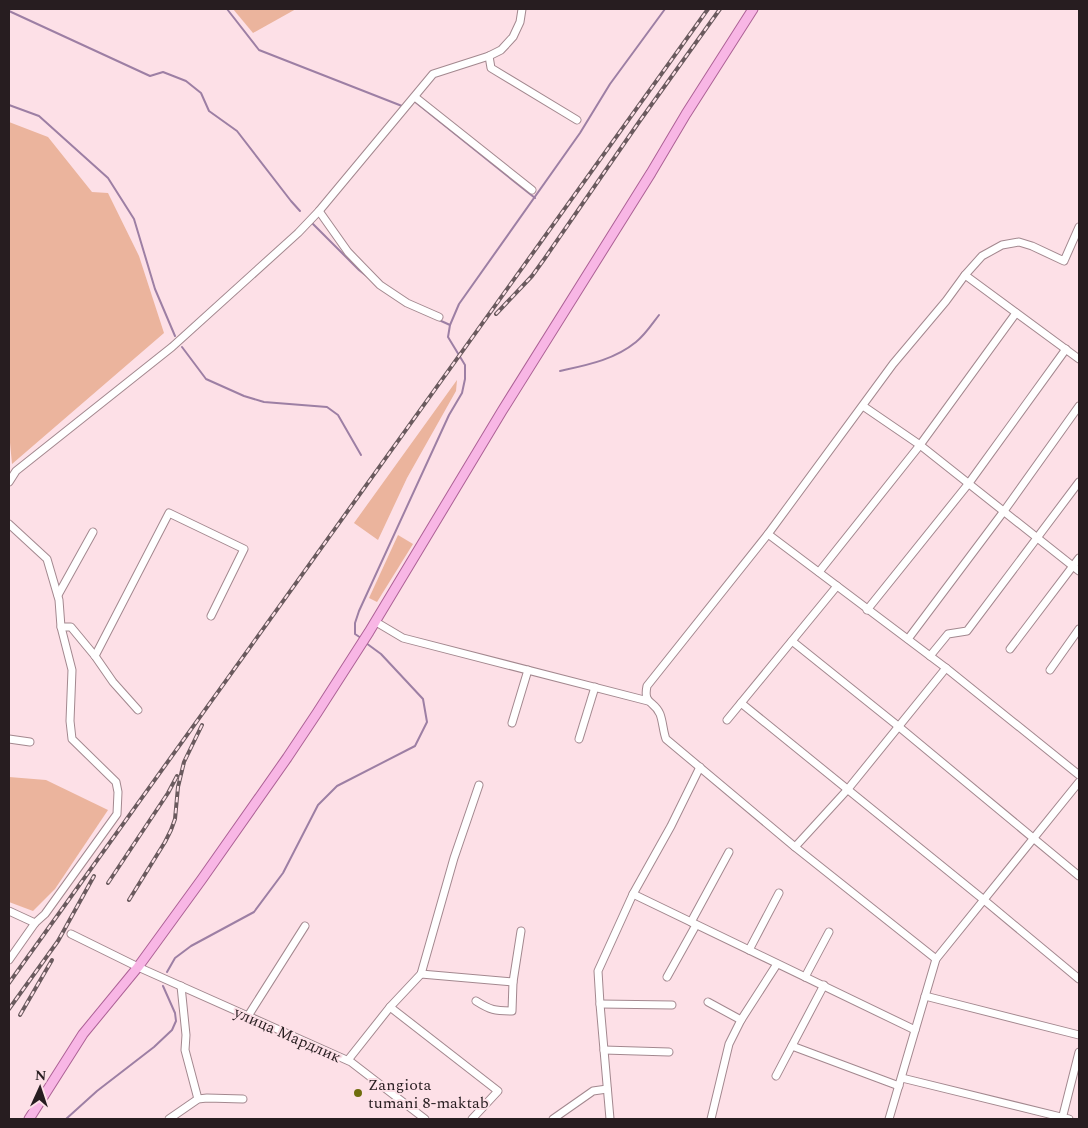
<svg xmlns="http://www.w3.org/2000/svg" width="1088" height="1128" font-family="Spectral,serif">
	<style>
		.green { fill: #ebb49d }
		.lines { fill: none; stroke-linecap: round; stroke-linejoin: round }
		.stream { stroke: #9d7fa4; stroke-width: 2 }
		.minor-casing { stroke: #a3888f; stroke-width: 9 }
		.major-casing { stroke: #ac6195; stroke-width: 11 }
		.minor { stroke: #fff; stroke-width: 7 }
		.major { stroke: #f8b6e5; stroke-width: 9 }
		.rail-casing { stroke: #6a5a5e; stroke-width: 4 }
		.rail { stroke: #fde0e7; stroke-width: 2; stroke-dasharray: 5.5; stroke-linecap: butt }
		.poi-dot { fill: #6f6d0d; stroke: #fde0e7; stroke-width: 2 }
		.labels { text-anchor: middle; stroke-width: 4; stroke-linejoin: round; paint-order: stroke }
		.street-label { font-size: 16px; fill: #271d20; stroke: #fde0e7 }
		.poi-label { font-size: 16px; fill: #271d20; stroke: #fde0e7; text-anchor: start }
	</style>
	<rect width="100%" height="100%" fill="#fde0e7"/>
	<g class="green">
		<polygon points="233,9 296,9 253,33"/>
		<polygon points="9,122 48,137 92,192 108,193 139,256 164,333 12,464 9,432"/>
		<polygon points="457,380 456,391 407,478 378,540 354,523"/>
		<polygon points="398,535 413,544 377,602 369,598"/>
		<polygon points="9,777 46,780 108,810 55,889 33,911 9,902"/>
	</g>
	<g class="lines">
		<g class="stream">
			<polyline points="227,9 259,50 402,106"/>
			<polyline points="9,11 150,76 163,72 186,81 201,93 209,111 237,131 291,201 300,211"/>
			<polyline points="414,101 535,198"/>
			<polyline points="9,105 39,116 108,178 134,219 155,289 175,336"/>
			<polyline points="311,222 359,270 369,278"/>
			<polyline points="439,320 450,325"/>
			<polyline points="182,347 206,379 244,396 264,402 327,407 338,415 361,455"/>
			<path d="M560,371C587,365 614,360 636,342C645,335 652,324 659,315"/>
			<polyline points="361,638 355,634 355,623 359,611 449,415 462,393 465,379 465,365 448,337 450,325 459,304 580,133 610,84 665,9"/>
			<polyline points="167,972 175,958 191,946 254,912 283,873 318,805 337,786 415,746 427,722 423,699 381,654 366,643"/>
			<polyline points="66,1119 97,1091 154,1047 172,1030 176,1021 175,1013 163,986"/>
		</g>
		<defs>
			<g id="minor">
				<polyline points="489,56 491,68 577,120"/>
				<polyline points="415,97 532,190"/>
				<polyline points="319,211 348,252 380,285 407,303 439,317"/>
				<polyline points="965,275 1079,359"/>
				<polyline points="863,406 920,445 1079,571"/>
				<polyline points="9,482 16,471 172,347 298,233 319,211 433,74 489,56 501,50 513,37 520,22 522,9"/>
				<polyline points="9,524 47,559 59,600 61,627 72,670 70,721 72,739 116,782 118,792 117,814 45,914 35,923 9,960"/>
				<polyline points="768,534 946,668 1079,775"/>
				<polyline points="819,572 920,445 1016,313"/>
				<polyline points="58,595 93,532"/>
				<polyline points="867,610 969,483 1066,349"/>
				<polyline points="376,622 403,638 648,701"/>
				<polyline points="61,627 71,627 95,656 113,682 138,710"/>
				<polyline points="908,639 1004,511 1079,406"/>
				<polyline points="792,641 898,726 1079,876"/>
				<polyline points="1010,649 1079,558"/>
				<polyline points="95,656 169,513 244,549 211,616"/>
				<polyline points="930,656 948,634 967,631 1079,482"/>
				<polyline points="1050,670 1079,629"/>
				<polyline points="741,703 984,900 1079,979"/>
				<polyline points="727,720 837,586"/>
				<polyline points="512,723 528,670"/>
				<polyline points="9,739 30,742"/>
				<polyline points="579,739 595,687"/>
				<polyline points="795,847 848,789 946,668"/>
				<polyline points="633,894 915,1030"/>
				<polyline points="9,911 35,923"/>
				<polyline points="691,922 729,852"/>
				<polyline points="71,934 138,967 351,1062 425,1119"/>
				<polyline points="749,950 779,893"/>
				<path d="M936,959L795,847L666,739C663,731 663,722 660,714C654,700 643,705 647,686L768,534L893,364L946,301L965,275L982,256L1002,245L1019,242L1032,246L1064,261L1079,227"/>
				<polyline points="421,974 513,982"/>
				<polyline points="667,977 696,925"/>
				<polyline points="805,977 829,932"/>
				<polyline points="181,986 186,1035 185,1050 198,1099"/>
				<polyline points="925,996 1079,1035"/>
				<path d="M476,1001C490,1010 495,1011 512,1011L513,982L521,931"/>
				<polyline points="708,1002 741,1020"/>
				<polyline points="600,1004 672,1005"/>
				<polyline points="390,1007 498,1091 472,1119"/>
				<polyline points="248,1016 305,926"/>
				<polyline points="792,1046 899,1086"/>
				<polyline points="604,1050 669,1052"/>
				<polyline points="348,1060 390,1007 421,974 454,858 479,785"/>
				<polyline points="776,1076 824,985"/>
				<polyline points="902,1078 1069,1119"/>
				<polyline points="169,1119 198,1099 207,1098 243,1099"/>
				<polyline points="553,1119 593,1091 607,1089"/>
				<polyline points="610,1119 600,1004 598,971 633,894 671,826 700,767"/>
				<polyline points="711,1119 729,1044 741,1020 777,964"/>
				<polyline points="889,1119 936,959 1079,782"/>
				<polyline points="1062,1119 1079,1052"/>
			</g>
			<polyline id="major" points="29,1119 83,1034 138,967 202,879 287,758 317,713 369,632 502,411 651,173 686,114 753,9"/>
		</defs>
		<use href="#minor" class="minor-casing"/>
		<use href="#major" class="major-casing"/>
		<use href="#minor" class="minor"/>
		<use href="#major" class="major"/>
		<defs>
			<g id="rail">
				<polyline points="496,314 532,276 545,258 639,122 720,9"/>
				<polyline points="108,883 168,793 177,776"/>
				<polyline points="129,900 165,842 171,830 175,819 178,787 184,762 202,725"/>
				<polyline points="9,983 708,9"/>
				<polyline points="9,1009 58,941 94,876"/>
				<polyline points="20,1015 52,960"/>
			</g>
		</defs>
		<use href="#rail" class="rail-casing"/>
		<use href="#rail" class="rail"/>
	</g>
	<circle class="poi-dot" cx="358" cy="1093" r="5"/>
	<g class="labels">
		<g class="street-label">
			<text transform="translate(288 1034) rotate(24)" y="6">улица Мардлик</text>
		</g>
		<g class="poi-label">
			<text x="368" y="1090">Zangiota<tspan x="368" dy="18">tumani 8-maktab</tspan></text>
		</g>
	</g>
	<rect width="1088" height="1128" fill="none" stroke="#271d20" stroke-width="20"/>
	<g transform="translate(40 1088) rotate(3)" stroke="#fde0e7" stroke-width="4" paint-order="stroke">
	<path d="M0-4L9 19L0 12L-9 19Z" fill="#271d20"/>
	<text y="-8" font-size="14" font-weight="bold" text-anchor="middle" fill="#271d20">N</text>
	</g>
</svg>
